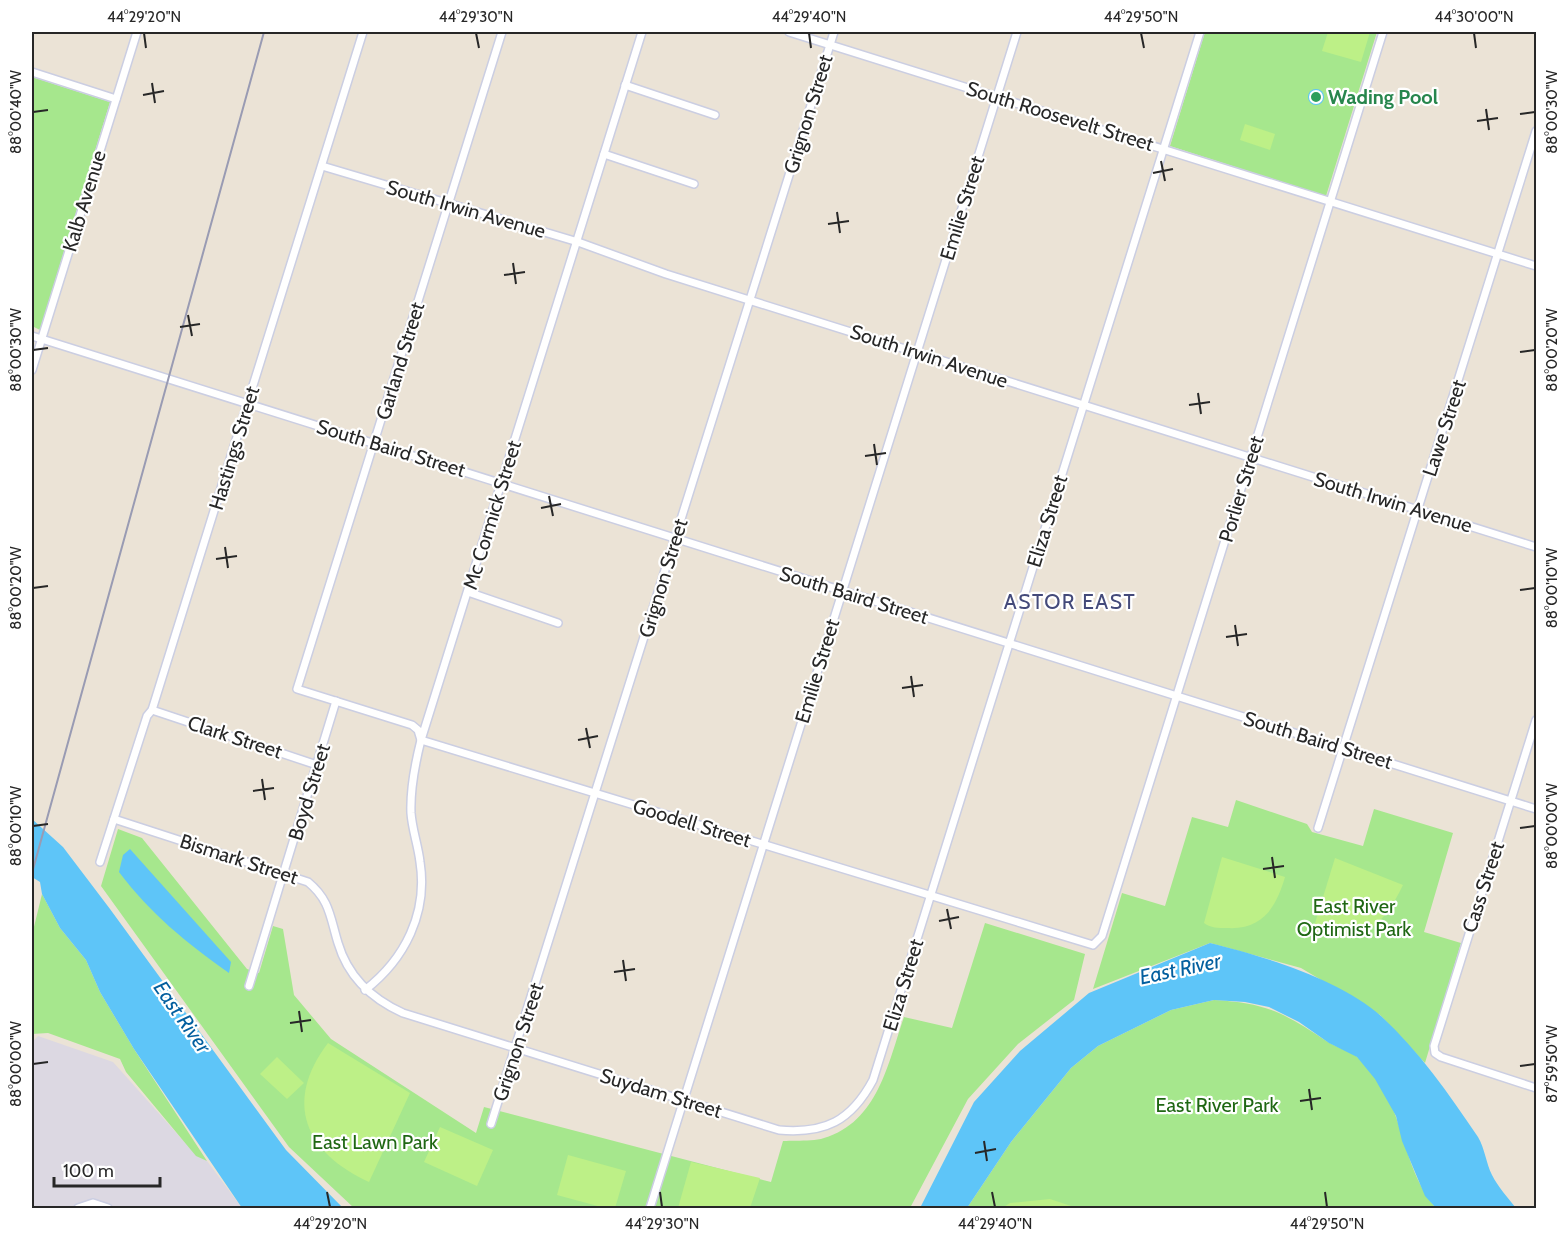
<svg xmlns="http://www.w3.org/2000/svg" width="1568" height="1240" font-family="Cabin,sans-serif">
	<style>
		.industrial { fill: #dcd8e2 }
		.green { fill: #a6e78d }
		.pitch { fill: #bdf087 }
		.water { fill: #5ec5f8 }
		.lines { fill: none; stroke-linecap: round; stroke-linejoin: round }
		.minor-casing { stroke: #cbcee2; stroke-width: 10 }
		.minor { stroke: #fff; stroke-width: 7 }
		.rail { stroke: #999bb3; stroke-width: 2 }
		.ticks { fill: none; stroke: #272727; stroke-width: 2 }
		.leisure-dot { fill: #2e9e5b; stroke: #fff; stroke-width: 2 }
		.labels { text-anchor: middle; stroke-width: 4.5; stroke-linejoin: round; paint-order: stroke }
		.leisure-label { font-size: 20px; font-weight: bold; fill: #27864d; stroke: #fff; text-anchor: start }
		.street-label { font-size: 20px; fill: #272727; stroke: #fff }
		.park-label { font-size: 20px; fill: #1f6713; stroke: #fff }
		.neighbourhood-label { font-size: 21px; letter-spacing: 1.5px; fill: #444a7a; stroke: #fff }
		.water-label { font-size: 21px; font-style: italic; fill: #035f9f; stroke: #fff }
		.neatline { fill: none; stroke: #272727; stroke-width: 2 }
		.ticks-label { font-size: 15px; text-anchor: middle; fill: #272727 }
	</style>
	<rect width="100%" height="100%" fill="#ebe3d6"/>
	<polygon class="industrial" points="38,1036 113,1062 196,1155 207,1161 242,1208 32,1208 32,1042"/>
	<g class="green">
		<polygon points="1205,32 1377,32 1326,196 1170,146"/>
		<polygon points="32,77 110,102 40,330 32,326"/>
		<polygon points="1236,800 1307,824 1312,832 1363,846 1374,809 1453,833 1424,932 1461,943 1425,1063 1380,1015 1301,968 1210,943 1093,989 1122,893 1165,906 1192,817 1228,827"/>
		<path d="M118,829L142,838L247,969L259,973L273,926L283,929L294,995L331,1039L476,1133L484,1107L771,1182L783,1141C795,1140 812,1142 824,1138C878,1122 888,1063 904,1017L952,1028L985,923L1085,954L1074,1000L1018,1044L968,1099L910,1208H354L289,1147L101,886Z"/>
		<polygon points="42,894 60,928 86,960 100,992 134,1049 207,1161 196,1156 126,1072 120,1059 48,1033 32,1034 32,935"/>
		<path d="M1214,1000C1267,1003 1284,1013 1328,1042C1336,1047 1347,1050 1356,1056C1373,1068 1390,1098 1396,1117C1407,1149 1414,1183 1436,1208H967L1011,1142L1071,1068L1098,1046L1171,1010Z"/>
	</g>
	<g class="pitch">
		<polygon points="1328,32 1370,32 1361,62 1322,51"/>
		<polygon points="1245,124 1275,134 1270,150 1240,140"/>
		<path d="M1222,857L1285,877C1276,908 1262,930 1227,928C1218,928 1211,928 1204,923Z"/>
		<path d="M1335,858L1403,885C1382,928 1362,945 1312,933Z"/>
		<path d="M328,1043L410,1093L369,1182C305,1153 283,1102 328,1043Z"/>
		<polygon points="277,1057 304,1083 287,1099 260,1074"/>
		<polygon points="440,1127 493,1150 477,1186 424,1162"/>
		<polygon points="568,1155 626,1171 615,1208 605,1208 557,1195"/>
		<polygon points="691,1162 760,1178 751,1205 749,1208 678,1208"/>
		<polygon points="1050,1199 1077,1208 1002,1208 1010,1203"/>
	</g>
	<g class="water">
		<circle cx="1316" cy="97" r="8"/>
		<polygon points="32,819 63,847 110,909 286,1150 343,1208 242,1208 134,1049 100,992 86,960 60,928 42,894 40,882 32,877"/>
		<path d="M130,849L231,962L229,973C185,942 151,914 119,872L123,855Z"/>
		<path d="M1210,943C1263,956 1340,979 1381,1016C1419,1051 1449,1094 1478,1137C1485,1149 1486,1163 1492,1175C1498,1187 1508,1198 1516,1208H1436L1425,1196L1402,1141L1396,1116L1375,1079L1357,1057L1329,1043L1299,1022L1269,1007L1245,1002L1214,1000L1171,1010L1098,1046L1071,1068L1011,1142L967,1208H920L974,1102L1020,1051L1089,993Z"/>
	</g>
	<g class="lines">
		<defs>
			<g id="minor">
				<polyline points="502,32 297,689 412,725 418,730 421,740 1093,945 1102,936 1383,32"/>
				<polyline points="789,32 1536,266"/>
				<polyline points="32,72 116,99"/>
				<polyline points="625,85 715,115"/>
				<polyline points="604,154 694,184"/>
				<polyline points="322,166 578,242 666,274 1536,547"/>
				<polyline points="32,336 1536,809"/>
				<polyline points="32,370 137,32"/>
				<polyline points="468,592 558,623"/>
				<polyline points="152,710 317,765"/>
				<polyline points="1536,720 1434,1046 1435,1053 1441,1057 1536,1088"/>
				<path d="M114,819L308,882C330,900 330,917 338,943C348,977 372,999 403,1013L779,1130C825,1134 851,1121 873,1080L1200,32"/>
				<polyline points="1318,828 1536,131"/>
				<polyline points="100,862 147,716 152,710 363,32"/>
				<polyline points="249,986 336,701"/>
				<path d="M365,990C405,959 428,913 420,862C418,845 412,829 411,813C410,788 415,764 421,740L642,32"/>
				<polyline points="491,1124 834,32"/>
				<polyline points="78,1208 93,1203 108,1208"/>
				<polyline points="650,1208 1017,32"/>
			</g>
		</defs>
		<use href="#minor" class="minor-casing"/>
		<use href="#minor" class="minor"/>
		<polyline class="rail" points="32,873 264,32"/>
	</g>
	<path class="ticks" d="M144,33L146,48M476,33L479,48M809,33L811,48M1141,33L1144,48M1474,33L1476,48M152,83L155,103M143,95L164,91M1486,109L1489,130M33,112L48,110M1520,114L1535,112M1477,121L1498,118M1161,161L1165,181M1153,173L1173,169M837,212L840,233M828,224L849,221M513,263L516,284M504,275L525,272M188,315L192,336M180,327L200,324M33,350L48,348M1520,352L1535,350M1198,393L1201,414M1189,405L1210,402M874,444L877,465M865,456L886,453M549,496L553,516M541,508L561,504M225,547L228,568M216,559L237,556M33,588L48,586M1520,590L1535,588M1235,625L1238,646M1226,637L1247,634M911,676L914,697M902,688L923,685M586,728L590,748M578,740L598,736M262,779L265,800M253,791L274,788M33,826L48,824M1520,828L1535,826M1272,857L1275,878M1263,869L1284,866M947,909L951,929M939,921L959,917M623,960L626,981M614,972L635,969M299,1011L302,1032M290,1023L311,1020M33,1064L48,1062M1520,1066L1535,1064M1309,1089L1312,1110M1300,1101L1321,1098M984,1141L987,1161M975,1153L996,1149M327,1192L330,1207M660,1192L662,1207M992,1192L995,1207M1325,1192L1327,1207"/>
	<circle class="leisure-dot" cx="1316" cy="97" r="6"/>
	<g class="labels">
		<g class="leisure-label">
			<text x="1328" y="104">Wading Pool</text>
		</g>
		<g class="street-label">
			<text transform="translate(808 114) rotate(-73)" y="7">Grignon Street</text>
			<text transform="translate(1060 116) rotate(17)" y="7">South Roosevelt Street</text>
			<text transform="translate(84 201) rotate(-73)" y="7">Kalb Avenue</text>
			<text transform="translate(962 208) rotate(-73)" y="7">Emilie Street</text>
			<text transform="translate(466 209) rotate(16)" y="7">South Irwin Avenue</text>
			<text transform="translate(929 356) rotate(18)" y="7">South Irwin Avenue</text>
			<text transform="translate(400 361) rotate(-73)" y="7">Garland Street</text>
			<text transform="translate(1444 428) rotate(-72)" y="7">Lawe Street</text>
			<text transform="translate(234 448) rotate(-73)" y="7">Hastings Street</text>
			<text transform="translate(391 448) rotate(17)" y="7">South Baird Street</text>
			<text transform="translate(1241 489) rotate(-73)" y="7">Porlier Street</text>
			<text transform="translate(1393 502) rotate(17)" y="7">South Irwin Avenue</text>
			<text transform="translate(492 515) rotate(-73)" y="7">Mc Cormick Street</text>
			<text transform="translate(1047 521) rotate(-73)" y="7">Eliza Street</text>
			<text transform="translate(663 578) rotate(-73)" y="7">Grignon Street</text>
			<text transform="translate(854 595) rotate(17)" y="7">South Baird Street</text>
			<text transform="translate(817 671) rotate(-73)" y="7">Emilie Street</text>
			<text transform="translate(235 737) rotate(18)" y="7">Clark Street</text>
			<text transform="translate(1318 740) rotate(17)" y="7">South Baird Street</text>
			<text transform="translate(309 792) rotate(-73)" y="7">Boyd Street</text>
			<text transform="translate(692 823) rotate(17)" y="7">Goodell Street</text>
			<text transform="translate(239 859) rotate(18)" y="7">Bismark Street</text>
			<text transform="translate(1483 887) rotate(-72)" y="7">Cass Street</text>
			<text transform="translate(903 985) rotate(-73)" y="7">Eliza Street</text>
			<text transform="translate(518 1042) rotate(-72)" y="7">Grignon Street</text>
			<text transform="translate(661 1093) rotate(17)" y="7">Suydam Street</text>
		</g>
		<g class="park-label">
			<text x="1354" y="913">East River<tspan x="1354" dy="23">Optimist Park</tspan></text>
			<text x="1217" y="1112">East River Park</text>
			<text x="375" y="1149">East Lawn Park</text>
		</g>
		<g class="neighbourhood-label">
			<text x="1070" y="609">ASTOR EAST</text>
		</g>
		<g class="water-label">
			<text transform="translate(1180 969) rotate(-12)" y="7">East River</text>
			<text transform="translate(182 1017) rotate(55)" y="7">East River</text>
		</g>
	</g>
	<rect width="1568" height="1240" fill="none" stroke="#ffffff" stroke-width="66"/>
	<path d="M54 1177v9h106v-9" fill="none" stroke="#272727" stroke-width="3"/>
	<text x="63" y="1177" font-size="18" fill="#272727" stroke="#ffffff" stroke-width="4.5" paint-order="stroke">100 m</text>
	<rect x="33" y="33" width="1502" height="1174" class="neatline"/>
	<g class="ticks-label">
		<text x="144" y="22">44°29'20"N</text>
		<text x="476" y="22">44°29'30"N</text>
		<text x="809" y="22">44°29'40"N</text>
		<text x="1141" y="22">44°29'50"N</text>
		<text x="1474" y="22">44°30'00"N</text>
		<text transform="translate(16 112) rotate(-90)" y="5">88°00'40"W</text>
		<text transform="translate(1552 112) rotate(-90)" y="5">88°00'30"W</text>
		<text transform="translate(16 350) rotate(-90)" y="5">88°00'30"W</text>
		<text transform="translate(1552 350) rotate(-90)" y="5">88°00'20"W</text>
		<text transform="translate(16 588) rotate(-90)" y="5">88°00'20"W</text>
		<text transform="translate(1552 588) rotate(-90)" y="5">88°00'10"W</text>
		<text transform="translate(16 826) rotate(-90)" y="5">88°00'10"W</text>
		<text transform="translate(1552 826) rotate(-90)" y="5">88°00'00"W</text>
		<text transform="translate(16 1064) rotate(-90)" y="5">88°00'00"W</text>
		<text transform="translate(1552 1064) rotate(-90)" y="5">87°59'50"W</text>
		<text x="330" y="1229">44°29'20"N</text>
		<text x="662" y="1229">44°29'30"N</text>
		<text x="995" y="1229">44°29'40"N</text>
		<text x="1327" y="1229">44°29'50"N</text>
	</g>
</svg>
